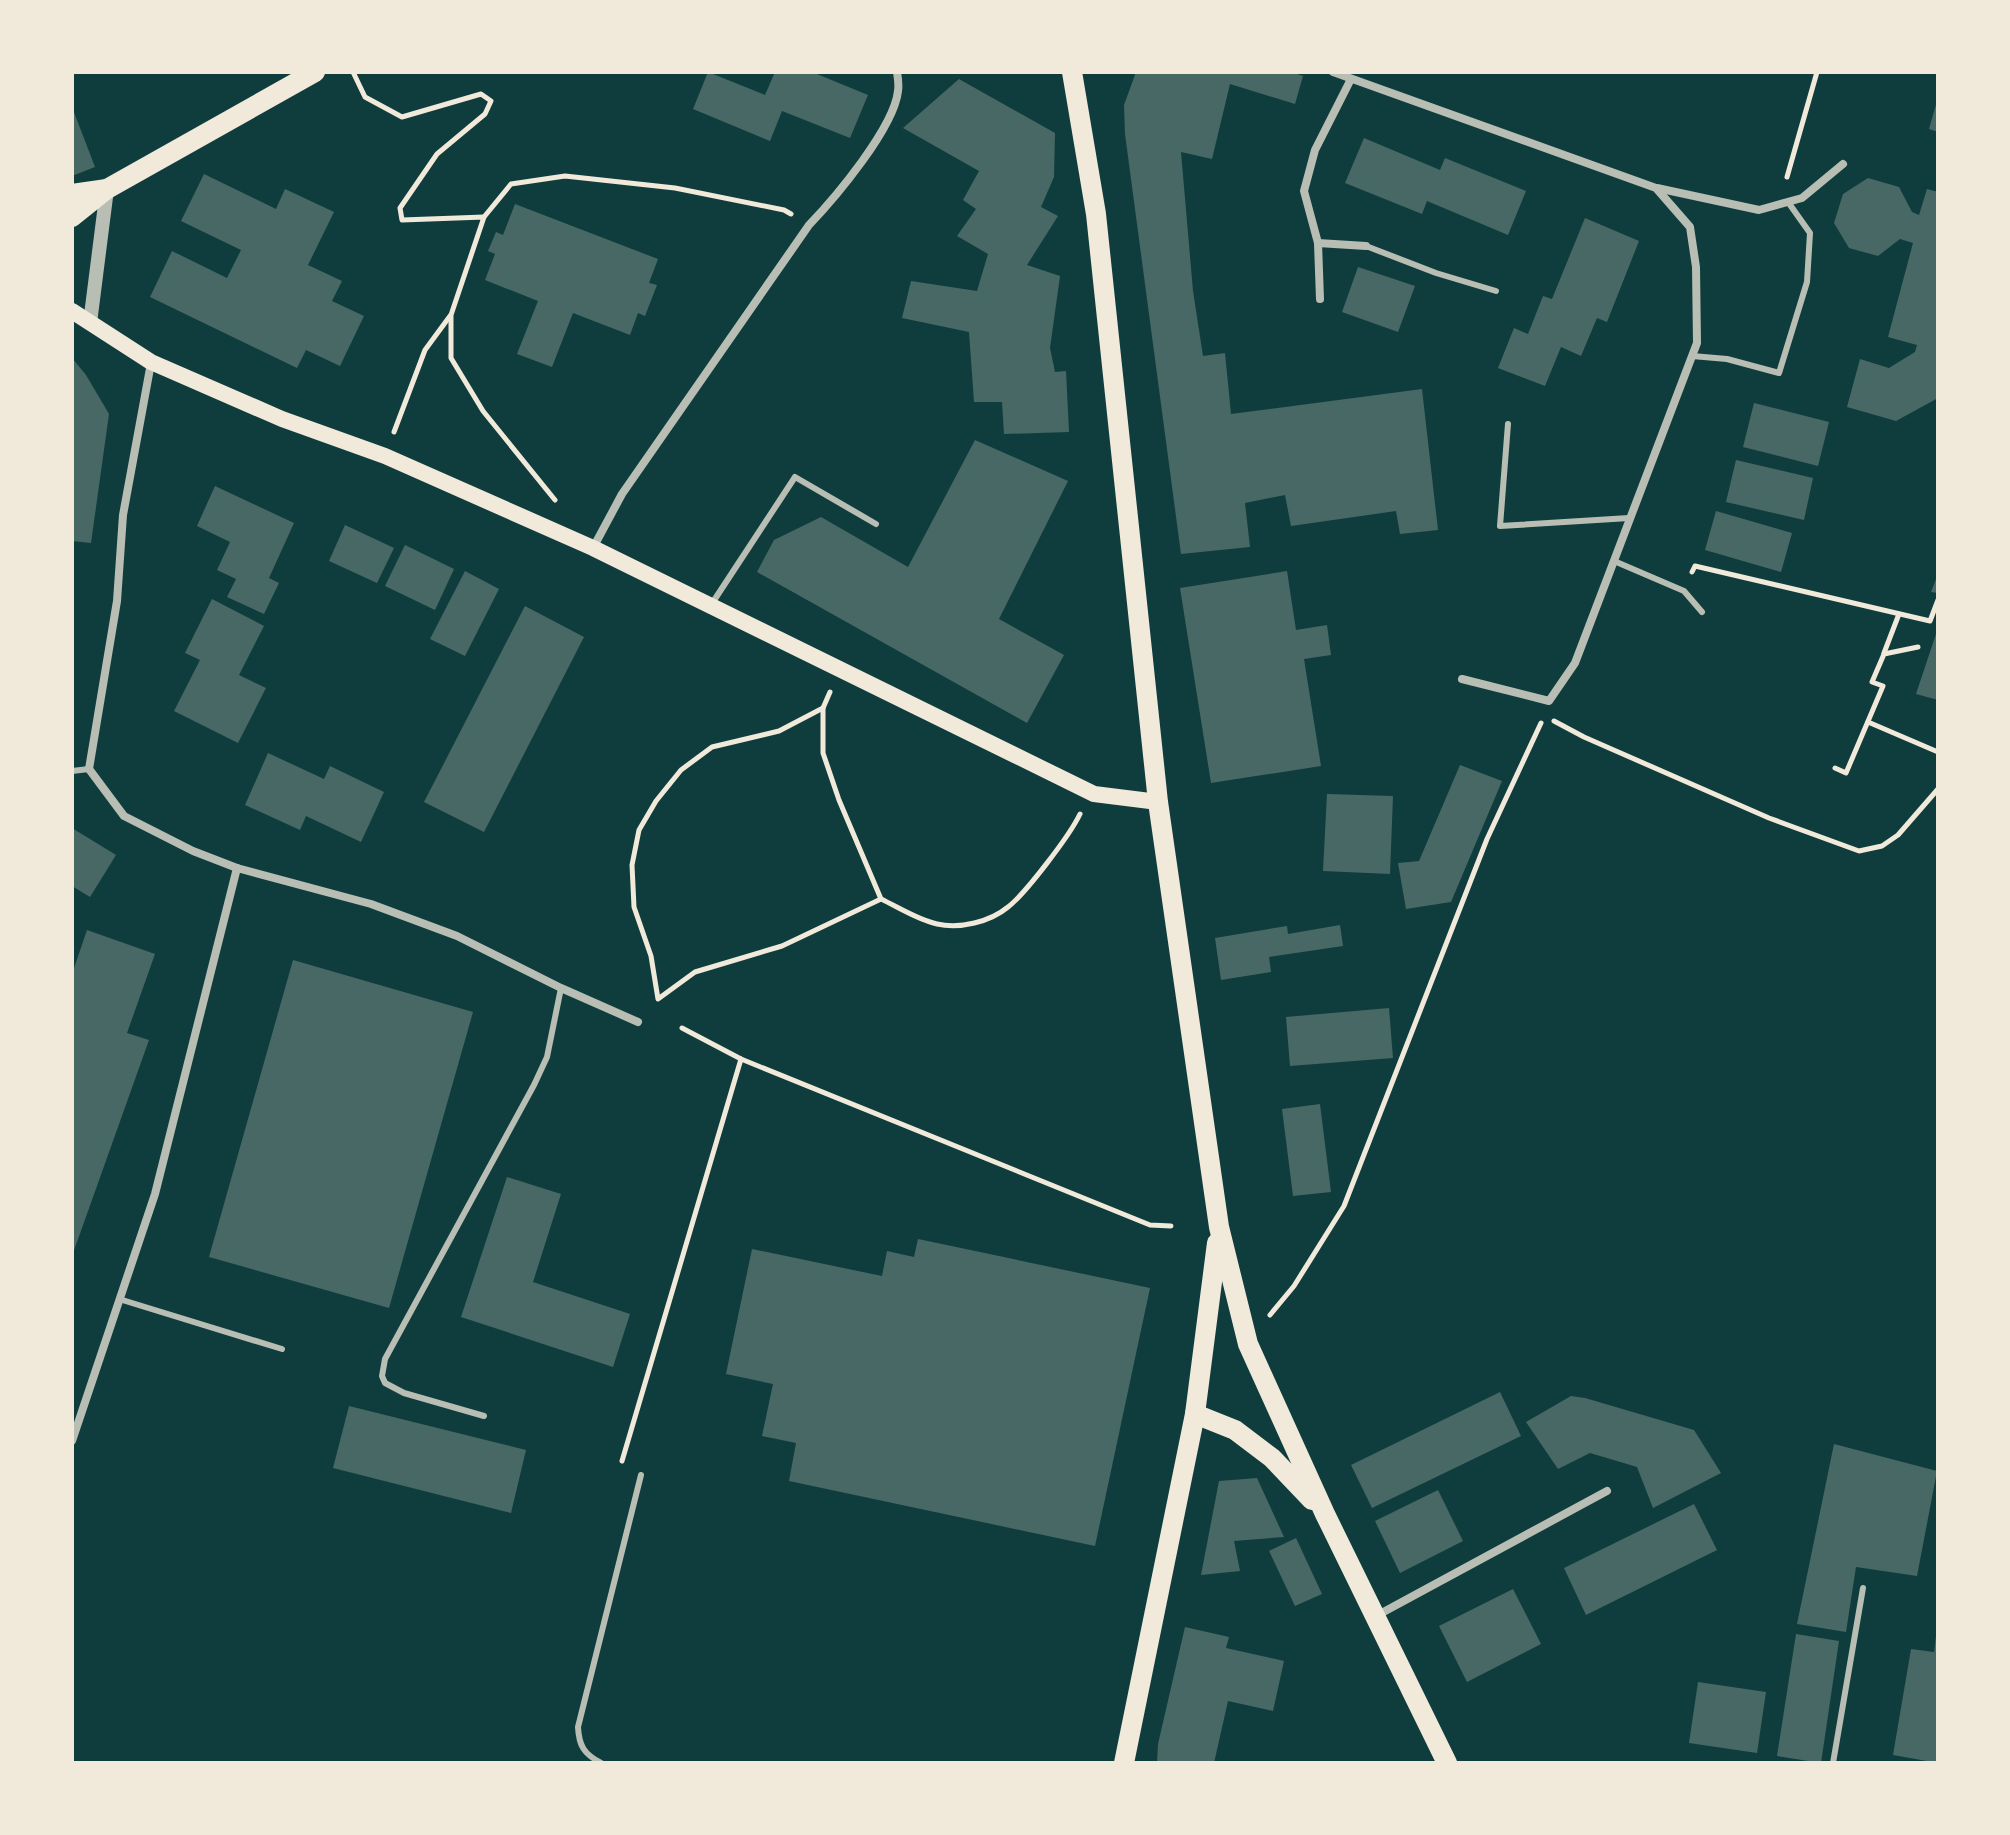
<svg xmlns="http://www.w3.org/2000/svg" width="2010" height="1835" font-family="Roboto,sans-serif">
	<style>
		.building { fill: #486865 }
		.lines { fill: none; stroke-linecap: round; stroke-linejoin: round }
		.path { stroke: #f1e9da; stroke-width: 5 }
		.service { stroke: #b8beb3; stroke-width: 6 }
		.minor { stroke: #b8beb3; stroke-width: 8 }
		.tertiary { stroke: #b8beb3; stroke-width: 14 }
		.secondary { stroke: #f1e9da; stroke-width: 16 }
		.primary { stroke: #f1e9da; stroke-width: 20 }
	</style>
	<rect width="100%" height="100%" fill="#0f3d3e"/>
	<g class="building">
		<polygon points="708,72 765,95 775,72 812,72 868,95 850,138 782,111 770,141 693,109"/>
		<polygon points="1136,72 1291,72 1303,76 1295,104 1230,84 1212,159 1181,152 1193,291 1203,356 1225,353 1231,414 1422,389 1438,530 1400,534 1396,511 1291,526 1285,495 1245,503 1250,547 1181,554 1125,134 1124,105"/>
		<polygon points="959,79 1055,133 1054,177 1041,207 1058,216 1027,265 1060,276 1050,348 1055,372 1066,371 1069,432 1004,434 1002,402 974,402 969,332 902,318 911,281 977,291 988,254 957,236 976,209 963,200 979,171 903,128"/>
		<polygon points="1937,101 1938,101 1938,132 1929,129"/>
		<polygon points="72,107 95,167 72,176"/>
		<polygon points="1364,138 1440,170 1445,158 1526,191 1508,235 1427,201 1422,214 1345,183"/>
		<polygon points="204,174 276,209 285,189 334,212 308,265 342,281 332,301 364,316 340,366 306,350 297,368 150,297 172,251 227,278 241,250 181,221"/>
		<polygon points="1868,178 1899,187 1912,212 1919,215 1927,189 1938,192 1938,398 1896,421 1847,407 1860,359 1889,368 1915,352 1917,345 1888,337 1913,243 1900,239 1878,256 1849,248 1834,223 1843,194"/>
		<polygon points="515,204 658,259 649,283 657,285 645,316 638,313 630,335 573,313 552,367 517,354 538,301 485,280 495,254 488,251 496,232 503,235"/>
		<polygon points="1585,218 1639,241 1607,322 1597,318 1581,356 1561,347 1545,386 1498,368 1514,328 1528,334 1543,296 1552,299"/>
		<polygon points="1358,267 1415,286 1398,332 1342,312"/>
		<polygon points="72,358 86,375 109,414 91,543 72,541"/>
		<polygon points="1754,403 1829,422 1818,466 1743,447"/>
		<polygon points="975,440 1068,481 999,619 1064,655 1027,723 757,572 774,540 821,517 908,567"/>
		<polygon points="1736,460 1813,478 1804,520 1726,502"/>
		<polygon points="215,486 294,523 269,578 279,583 264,614 227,597 236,579 217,570 230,542 197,526"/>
		<polygon points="1716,511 1792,533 1781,572 1705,550"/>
		<polygon points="345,525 394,548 377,583 329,561"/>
		<polygon points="405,545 454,569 435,610 385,586"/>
		<polygon points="465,571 499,589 465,656 430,639"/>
		<polygon points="1287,571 1296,630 1327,625 1331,655 1304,659 1321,766 1211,783 1180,588"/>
		<polygon points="1938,574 1938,593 1931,592"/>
		<polygon points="212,599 264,626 239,675 266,688 238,743 174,711 200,660 185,653"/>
		<polygon points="525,606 584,637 484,832 424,802"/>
		<polygon points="1937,631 1938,631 1938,700 1916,694"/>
		<polygon points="268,753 324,779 330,766 384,792 361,842 306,816 300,830 245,805"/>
		<polygon points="1460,765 1502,781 1451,902 1406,909 1398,863 1419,861"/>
		<polygon points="1327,794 1393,796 1390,874 1323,871"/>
		<polygon points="72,828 116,855 90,897 72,886"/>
		<polygon points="1340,925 1343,946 1269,957 1271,972 1221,980 1215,938 1287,926 1288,934"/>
		<polygon points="87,930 155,954 127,1033 149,1040 72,1256 72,974"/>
		<polygon points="293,960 473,1012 389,1308 209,1257"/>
		<polygon points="1389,1008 1393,1058 1290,1066 1286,1017"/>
		<polygon points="1320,1104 1331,1192 1293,1196 1282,1109"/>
		<polygon points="507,1177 561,1194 533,1282 630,1314 613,1367 461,1317"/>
		<polygon points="918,1239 1150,1288 1095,1546 789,1481 796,1443 762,1436 773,1384 726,1374 752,1249 882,1276 887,1251 914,1257"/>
		<polygon points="1500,1392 1521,1436 1372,1508 1351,1465"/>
		<polygon points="1571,1396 1585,1398 1694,1430 1721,1473 1653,1508 1637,1467 1590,1453 1558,1469 1526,1422"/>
		<polygon points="349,1406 526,1450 511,1513 333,1468"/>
		<polygon points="1834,1444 1937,1471 1917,1576 1856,1567 1846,1632 1797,1624"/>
		<polygon points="1257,1478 1284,1537 1234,1541 1240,1571 1201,1575 1219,1481"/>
		<polygon points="1438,1490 1463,1541 1400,1573 1375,1521"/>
		<polygon points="1694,1504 1717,1550 1586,1615 1564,1568"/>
		<polygon points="1296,1538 1322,1594 1295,1606 1269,1551"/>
		<polygon points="1513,1589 1541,1644 1467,1682 1439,1626"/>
		<polygon points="1185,1627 1229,1637 1226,1648 1284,1661 1273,1711 1228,1701 1214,1763 1157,1763 1158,1744"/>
		<polygon points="1796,1634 1839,1641 1821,1763 1777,1756"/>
		<polygon points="1936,1636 1938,1636 1938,1763 1893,1755 1911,1649 1934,1652"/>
		<polygon points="1698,1682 1766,1692 1757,1753 1689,1743"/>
	</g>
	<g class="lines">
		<g class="path">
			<polyline points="353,72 365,97 402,117 481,94 491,101 485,114 437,154 400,208 402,220 484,217 451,315 451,358 483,411 555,500"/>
			<polyline points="1787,177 1817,72"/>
			<polyline points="484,217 511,184 565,176 675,188 784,210 791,214"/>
			<polyline points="394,432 425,350 450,316"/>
			<polyline points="1692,572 1695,566 1930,621 1938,600"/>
			<polyline points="1884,653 1899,614"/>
			<path d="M830,692L823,708L779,731L712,747L681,770L656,801L639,830L632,865L634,907L651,956L658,999L695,972L782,946L881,899C898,907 918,920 937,924C960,929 990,922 1008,907C1026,893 1070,835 1080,814"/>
			<polyline points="823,708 823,753 839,800 881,899"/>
			<polyline points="1554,721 1584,737 1769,818 1859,851 1882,846 1898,835 1938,789"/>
			<polyline points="1868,722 1938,752"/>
			<polyline points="1835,768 1846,773 1883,686 1872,682 1884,654 1918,647"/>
			<polyline points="682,1028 741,1059 1150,1225 1171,1226"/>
			<polyline points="1270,1315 1294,1286 1344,1206 1487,839 1541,723"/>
			<polyline points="622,1461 741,1059"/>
		</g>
		<g class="service">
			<polyline points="1366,246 1436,273 1496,291"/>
			<polyline points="1692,356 1727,359 1779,373 1807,282 1810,233 1788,202"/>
			<polyline points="1508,424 1500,526 1629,518"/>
			<polyline points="1614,561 1684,591 1702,612"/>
			<polyline points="711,605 795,477 876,524"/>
			<polyline points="72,771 89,769"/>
			<polyline points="119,1299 282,1349"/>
			<polyline points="484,1416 404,1393 385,1383 382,1376 385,1359 534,1085 547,1057 561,988"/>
			<path d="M601,1763C584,1754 579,1746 578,1727L641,1475"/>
			<polyline points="1833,1763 1863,1588"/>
		</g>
		<g class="minor">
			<polyline points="1333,72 1656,188 1690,227 1696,267 1697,343 1575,663 1549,701 1462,679"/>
			<polyline points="1657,188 1759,210 1802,198 1843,164"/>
			<polyline points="1318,243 1366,246"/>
			<polyline points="1320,299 1318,243 1304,191 1315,150 1351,79"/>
			<polyline points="151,363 123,515 117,601 89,769 124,816 193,851 237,868 371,904 457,936 561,988 638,1022"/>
			<path d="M593,548L622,494L809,225C835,198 894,128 898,91C899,85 898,78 897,72"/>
			<polyline points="72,1441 155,1194 237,868"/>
			<polyline points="1376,1616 1607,1491"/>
		</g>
		<polyline class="tertiary" points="90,323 107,189"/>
		<polyline class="secondary" points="72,311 151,362 282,419 385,456 593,548 1094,794 1158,802"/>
		<g class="primary">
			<polyline points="1072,72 1096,214 1158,802 1219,1227 1248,1344 1325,1514 1447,1763"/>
			<polyline points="72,194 107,189"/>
			<polyline points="72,217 107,189 315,72"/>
			<polyline points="1195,1414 1235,1430 1272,1458 1312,1500"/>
			<polyline points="1124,1763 1195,1414 1217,1243"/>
		</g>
	</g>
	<rect width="2010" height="1835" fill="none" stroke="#f1e9da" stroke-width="148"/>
</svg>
